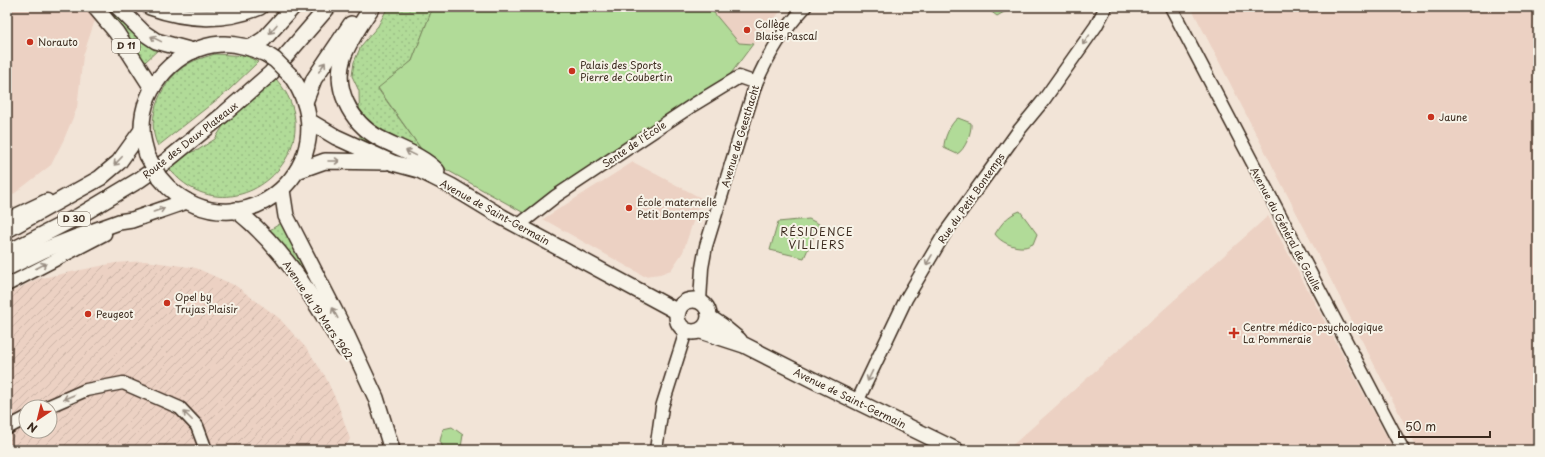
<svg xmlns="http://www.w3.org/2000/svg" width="1545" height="457" font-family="'Playpen Sans',sans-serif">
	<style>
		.built { fill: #ecd1c3 }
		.industrial { fill: url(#industrial-furrows); fill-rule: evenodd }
		.grass { fill: url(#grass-dots); stroke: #76825b }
		.park { fill: #b1db98; stroke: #76825b }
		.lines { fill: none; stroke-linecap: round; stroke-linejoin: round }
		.minor-casing { stroke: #3b2a1e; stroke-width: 15 }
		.major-casing { stroke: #3b2a1e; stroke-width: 18 }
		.minor { stroke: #f7f3e8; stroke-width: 12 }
		.major { stroke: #f7f3e8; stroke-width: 15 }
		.major-bridge-casing { stroke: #3b2a1e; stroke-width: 18; stroke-linecap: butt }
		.major-bridge { stroke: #f7f3e8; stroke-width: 15 }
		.oneway { stroke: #998e83 }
		.poi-dot { fill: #c8321e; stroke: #f7f3e8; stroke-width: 1.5 }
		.labels { text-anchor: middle; stroke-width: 4; stroke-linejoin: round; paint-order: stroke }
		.shield { fill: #f7f3e8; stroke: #73665b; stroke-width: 1 }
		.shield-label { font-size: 9px; font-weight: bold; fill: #3b2a1e }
		.poi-label { font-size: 10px; fill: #3b2a1e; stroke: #f7f3e8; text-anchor: start }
		.street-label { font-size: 10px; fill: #3b2a1e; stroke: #f7f3e8 }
		.neighbourhood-label { font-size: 11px; letter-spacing: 1px; fill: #3b2a1e; stroke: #f7f3e8 }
	</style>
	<defs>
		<pattern id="industrial-furrows" width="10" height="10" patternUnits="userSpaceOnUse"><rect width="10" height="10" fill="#ecd1c3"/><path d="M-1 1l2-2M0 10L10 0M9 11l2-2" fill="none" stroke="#cbb4a7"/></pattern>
		<pattern id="grass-dots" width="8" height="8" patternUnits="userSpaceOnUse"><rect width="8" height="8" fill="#b1db98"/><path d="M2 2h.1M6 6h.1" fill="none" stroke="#99bc83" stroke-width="1.8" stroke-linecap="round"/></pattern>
	</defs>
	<rect width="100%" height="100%" fill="#f2e4d7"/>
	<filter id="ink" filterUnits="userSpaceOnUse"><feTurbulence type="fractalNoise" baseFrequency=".025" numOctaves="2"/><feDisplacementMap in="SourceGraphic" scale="8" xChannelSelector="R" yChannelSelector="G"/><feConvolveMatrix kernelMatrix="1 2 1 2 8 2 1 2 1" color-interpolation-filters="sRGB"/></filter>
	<g filter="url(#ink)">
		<g class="built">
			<polygon points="7,7 108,7 94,23 83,56 77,108 64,139 51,165 15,193 7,197"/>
			<polygon points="709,7 784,7 753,44 739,43"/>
			<polygon points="1191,7 1538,7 1538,450 1418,450"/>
			<polygon points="633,162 701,198 683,252 671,270 660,274 644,276 543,219"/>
			<polygon points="1268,216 1394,450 1007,450"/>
		</g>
		<path class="industrial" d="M146,261L196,268L236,286L279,318L307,349L325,376L338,404L350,439L343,450H7V295L37,279L115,263ZM26,407H50V431H26Z"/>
		<g class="grass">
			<polygon points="102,7 112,7 159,49 145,62"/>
			<path d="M388,7H433L412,61L378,89L429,160C407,161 386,153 365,146L360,139L359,91L352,76L354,62L361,46L378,26Z"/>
			<path d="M215,54L247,56L258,62L228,91L158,146C144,118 162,79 188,64C196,59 206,57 215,54Z"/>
			<path d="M275,78C341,149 229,247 167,166L181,155L198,150L215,139L230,115Z"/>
			<polygon points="283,222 341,331 268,231"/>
		</g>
		<g class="park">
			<polygon points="433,7 709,7 739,43 753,44 729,76 524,213 429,160 378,88 412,61"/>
			<polygon points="990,7 1013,7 997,16 989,10"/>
			<path d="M958,118L971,123C972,132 965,150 957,154L944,148C943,140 951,122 958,118Z"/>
			<path d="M1020,211L1037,234L1033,244C1030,245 1027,247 1024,247C1014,248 1000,242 995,234C1002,223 1008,215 1020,211Z"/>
			<polygon points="809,219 819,224 804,258 770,250 778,222"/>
			<polygon points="452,427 463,435 461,447 459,450 444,450 440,441 443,429"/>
		</g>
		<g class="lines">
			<defs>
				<g id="minor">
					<polyline points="1171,7 1403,450"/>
					<polyline points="7,219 47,200"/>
					<polyline points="519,225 556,196 693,105 739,77 756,83"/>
					<polyline points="7,285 105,234"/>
					<path d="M700,301L702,268L706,246L756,83C769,53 783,31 805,7"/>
					<polyline points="857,402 906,299 945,233 1020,129 1043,101 1096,26 1106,7"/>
					<polyline points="47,407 86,390 123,383 180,408 197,426 206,450"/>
					<polyline points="7,428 26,418"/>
					<polyline points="656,450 662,407 686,331"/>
				</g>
				<g id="major">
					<polyline points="95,7 116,32 152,88"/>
					<polyline points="118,7 144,33 156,41 193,51"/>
					<path d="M150,7C186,20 224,22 260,7"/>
					<path d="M372,7C362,22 351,38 344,55C332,87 350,122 379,138C398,148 422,155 437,171"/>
					<polyline points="250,48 264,39 293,7"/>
					<polyline points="305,102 314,79 351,24"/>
					<polyline points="309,121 336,137 393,163 419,170 451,186 502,217 678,312"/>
					<path d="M147,155C145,147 142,139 142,130C141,86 177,47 221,44C237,43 251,48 266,54"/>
					<polyline points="297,171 325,161 386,162"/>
					<path d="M168,187C243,257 352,162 291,76"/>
					<polyline points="282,190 286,216 344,329 376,398 392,450"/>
					<path d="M236,210C285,249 312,297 344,349"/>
					<polyline points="7,230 100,178 119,162 142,130"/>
					<polyline points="7,253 79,216 139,180 165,162 224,114 271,73 328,7"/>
					<polyline points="7,268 44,250 77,237 119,222 132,220 187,201"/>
					<circle cx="693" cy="316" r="16"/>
					<polyline points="710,318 722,326 739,340"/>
					<polyline points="701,331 744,345 813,380 956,450"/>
				</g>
			</defs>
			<use href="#minor" class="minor-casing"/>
			<use href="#major" class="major-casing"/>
			<use href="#minor" class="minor"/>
			<use href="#major" class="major"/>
			<defs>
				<g id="major-bridge">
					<polyline points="266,54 275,60 291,76"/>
					<polyline points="147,155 159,177 168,187"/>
				</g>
			</defs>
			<use href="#major-bridge" class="major-bridge-casing"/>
			<use href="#major-bridge" class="major-bridge"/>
		</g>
		<defs><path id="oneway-shaft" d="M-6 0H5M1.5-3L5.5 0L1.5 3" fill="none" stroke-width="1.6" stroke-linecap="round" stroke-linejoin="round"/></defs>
		<g class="oneway">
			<use href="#oneway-shaft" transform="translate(273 29) rotate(131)"/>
			<use href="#oneway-shaft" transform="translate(156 39) rotate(-154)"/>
			<use href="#oneway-shaft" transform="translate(1086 40) rotate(125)"/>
			<use href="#oneway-shaft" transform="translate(322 67) rotate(-57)"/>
			<use href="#oneway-shaft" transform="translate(411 153) rotate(-154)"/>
			<use href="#oneway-shaft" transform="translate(118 161) rotate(134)"/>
			<use href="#oneway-shaft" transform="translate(334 161)"/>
			<use href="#oneway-shaft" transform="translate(159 210) rotate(-19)"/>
			<use href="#oneway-shaft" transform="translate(929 260) rotate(121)"/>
			<use href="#oneway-shaft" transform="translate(41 266) rotate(-28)"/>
			<use href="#oneway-shaft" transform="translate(335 313) rotate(-118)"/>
			<use href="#oneway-shaft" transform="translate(870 376) rotate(116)"/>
			<use href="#oneway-shaft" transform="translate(69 397) rotate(157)"/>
			<use href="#oneway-shaft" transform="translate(188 416) rotate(-135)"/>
		</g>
	</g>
	<g class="poi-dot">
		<circle cx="747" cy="30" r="4"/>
		<circle cx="30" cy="42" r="4"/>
		<circle cx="572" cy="71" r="4"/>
		<circle cx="1431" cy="117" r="4"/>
		<circle cx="629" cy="208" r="4"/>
		<circle cx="167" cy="303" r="4"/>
		<circle cx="88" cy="314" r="4"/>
		<path d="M1232 327h4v4h4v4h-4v4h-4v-4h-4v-4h4z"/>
	</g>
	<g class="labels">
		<g class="shield">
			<rect x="112" y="39" width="28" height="14" rx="3"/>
			<rect x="58" y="212" width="32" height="14" rx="3"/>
		</g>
		<g class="shield-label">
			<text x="126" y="49">D 11</text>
			<text x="74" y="222">D 30</text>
		</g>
		<g class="poi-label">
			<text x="755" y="28">Collège<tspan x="755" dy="12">Blaise Pascal</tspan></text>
			<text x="38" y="46">Norauto</text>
			<text x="580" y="69">Palais des Sports<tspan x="580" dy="12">Pierre de Coubertin</tspan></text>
			<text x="1439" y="121">Jaune</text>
			<text x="637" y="206">École maternelle<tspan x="637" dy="12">Petit Bontemps</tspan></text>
			<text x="175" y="301">Opel by<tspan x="175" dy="12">Trujas Plaisir</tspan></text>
			<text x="96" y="318">Peugeot</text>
			<text x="1243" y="331">Centre médico-psychologique<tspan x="1243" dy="12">La Pommeraie</tspan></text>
		</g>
		<g class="street-label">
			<text transform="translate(740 136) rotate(-73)" y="4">Avenue de Geesthacht</text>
			<text transform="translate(190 140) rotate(-38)" y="4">Route des Deux Plateaux</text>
			<text transform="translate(634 144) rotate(-34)" y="4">Sente de l'École</text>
			<text transform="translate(971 198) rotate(-55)" y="4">Rue du Petit Bontemps</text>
			<text transform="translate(495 212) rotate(29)" y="4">Avenue de Saint-Germain</text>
			<text transform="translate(1286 229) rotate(62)" y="4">Avenue du Général de Gaulle</text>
			<text transform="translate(318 310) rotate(56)" y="4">Avenue du 19 Mars 1962</text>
			<text transform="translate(850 398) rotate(26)" y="4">Avenue de Saint-Germain</text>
		</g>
		<g class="neighbourhood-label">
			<text x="817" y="236">RÉSIDENCE<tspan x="817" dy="13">VILLIERS</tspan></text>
		</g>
	</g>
	<rect width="1545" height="457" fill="none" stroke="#f7f3e8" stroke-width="24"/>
	<rect x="12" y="12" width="1521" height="433" fill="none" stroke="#3b2a1e" stroke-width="1.5" filter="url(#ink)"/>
	<g transform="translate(38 419) rotate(215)"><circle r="19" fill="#f7f3e8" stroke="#aca397"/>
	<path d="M0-3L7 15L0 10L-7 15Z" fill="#c8321e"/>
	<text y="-6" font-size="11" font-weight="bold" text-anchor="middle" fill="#3b2a1e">N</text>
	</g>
	<path d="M1399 431v6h91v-6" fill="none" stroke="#3b2a1e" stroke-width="2"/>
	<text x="1405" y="431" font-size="12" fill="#3b2a1e" stroke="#f7f3e8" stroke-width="3" paint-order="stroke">50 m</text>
</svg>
